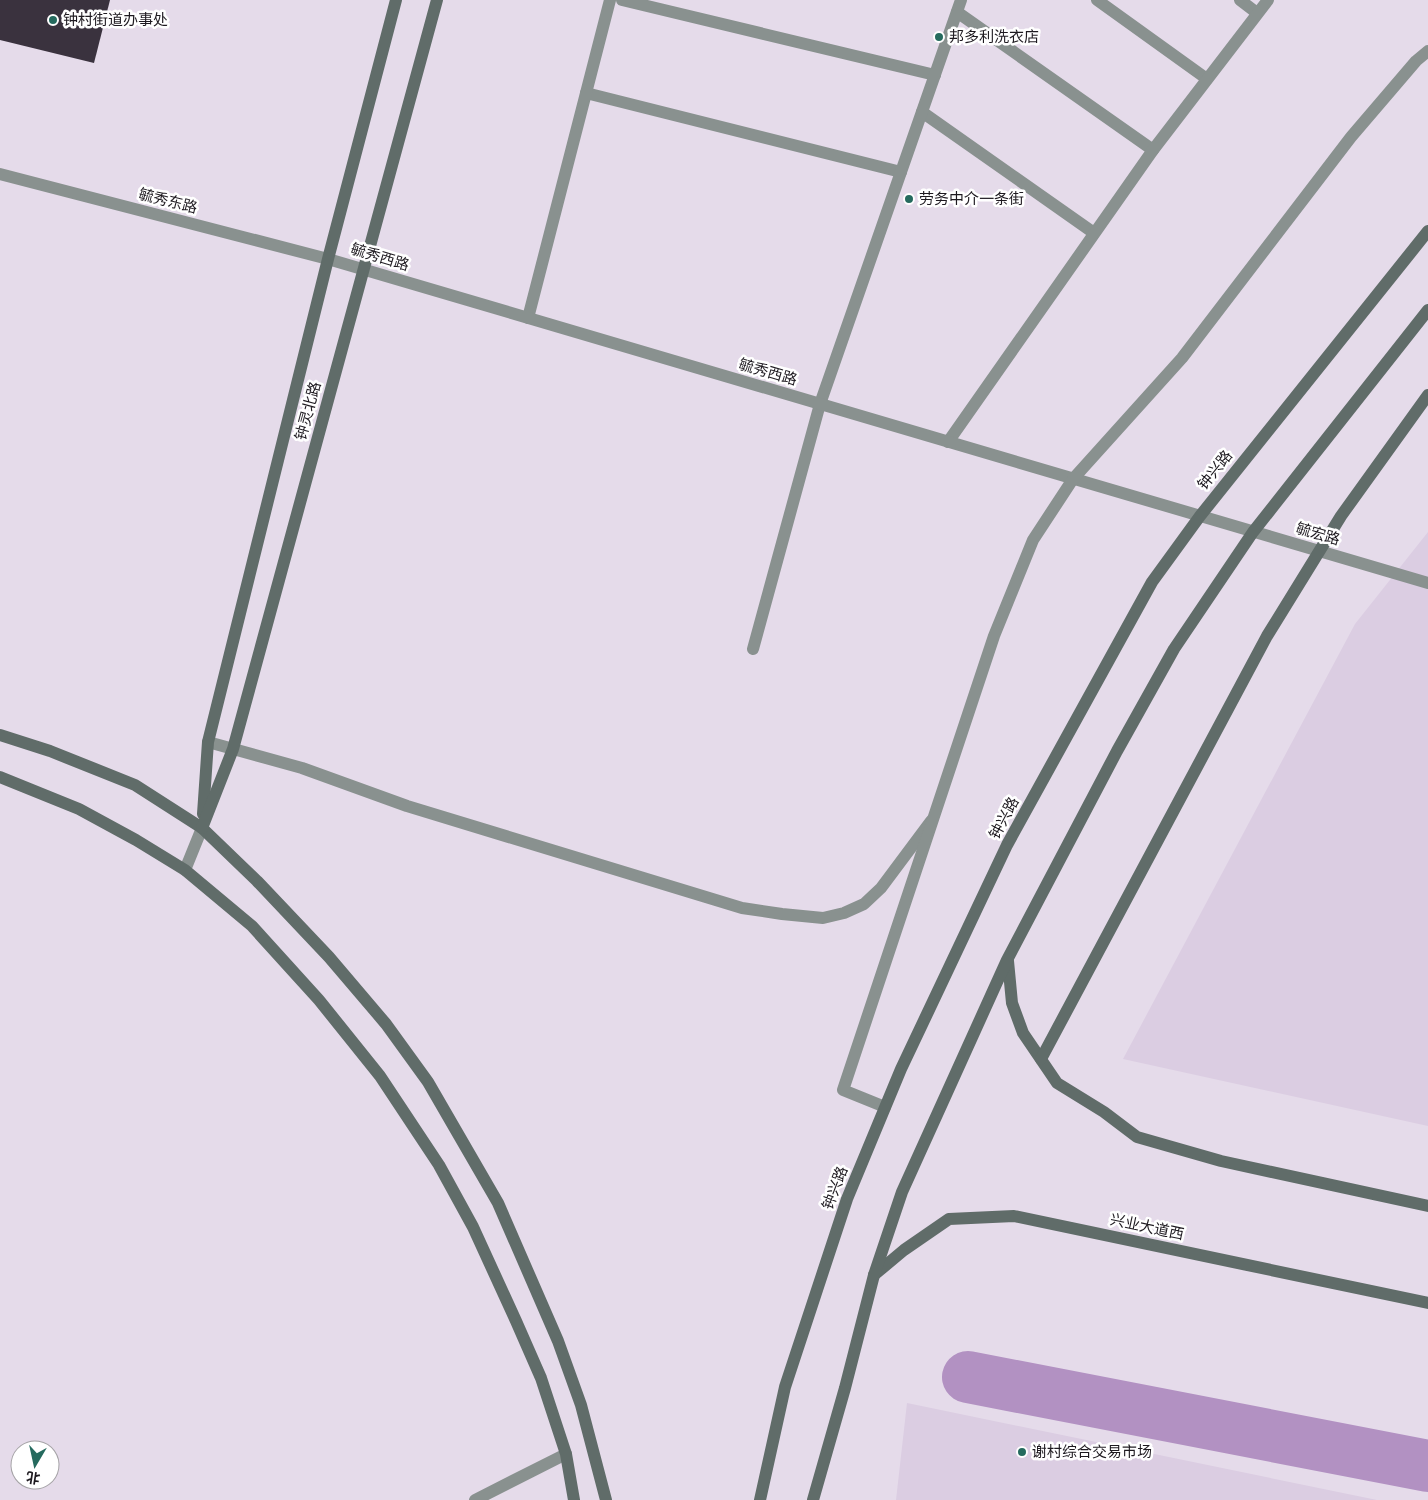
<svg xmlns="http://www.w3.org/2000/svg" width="1428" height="1500" font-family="'Golos Text','Noto Sans SC',sans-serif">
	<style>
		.built { fill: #dbcde2 }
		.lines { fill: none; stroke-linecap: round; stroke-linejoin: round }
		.river { stroke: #b291c2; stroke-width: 52 }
		.building { fill: #3a323e }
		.lane { stroke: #89918f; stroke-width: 12 }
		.street { stroke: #89918f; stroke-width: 12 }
		.secondary { stroke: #606c69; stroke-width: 12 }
		.poi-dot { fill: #256a5e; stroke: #fff; stroke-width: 2 }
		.labels { text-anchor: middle; stroke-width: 5; stroke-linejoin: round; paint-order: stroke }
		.poi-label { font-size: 15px; fill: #1e1a20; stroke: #fff; text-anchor: start }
		.street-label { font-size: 15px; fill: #1e1a20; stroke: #fff }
	</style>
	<rect width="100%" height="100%" fill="#e5dbea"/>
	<g class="built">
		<polygon points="1428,532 1428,1126 1123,1059 1355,624"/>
		<polygon points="907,1403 1377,1500 896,1500"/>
	</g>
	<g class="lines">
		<polyline class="river" points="968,1377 1428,1466"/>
	</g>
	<polygon class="building" points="0,0 110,0 94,63 0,40"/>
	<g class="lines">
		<g class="lane">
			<polyline points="622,0 935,75"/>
			<polyline points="1097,0 1207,79"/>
			<polyline points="1240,0 1257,13"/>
			<polyline points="957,12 1153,150"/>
			<polyline points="586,93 901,172"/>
			<polyline points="922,112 1094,233"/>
			<polyline points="528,318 610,0"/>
			<polyline points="948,442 1153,150 1268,0"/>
			<polyline points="753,649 820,404 961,0"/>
			<polyline points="208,742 302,768 407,806 742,908 782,914 823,918 844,913 864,904 881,888 931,821"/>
		</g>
		<g class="street">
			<polyline points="0,174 328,259 1428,583"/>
			<polyline points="185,870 202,828"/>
			<polyline points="885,1107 843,1090 994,636 1033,540 1073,479 1182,358 1351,137 1416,61 1428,51"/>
			<polyline points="475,1500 566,1454"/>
		</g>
		<g class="secondary">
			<polyline points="0,735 50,751 135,785 202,828 257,881 329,957 386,1024 428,1082 498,1203 558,1341 581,1405 606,1500"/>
			<polyline points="0,777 79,809 136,840 185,870 252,926 319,1000 380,1076 439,1165 473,1227 516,1321 541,1378 566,1454 574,1500"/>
			<polyline points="203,814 208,742 328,259 396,0"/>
			<polyline points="202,828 233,749 437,0"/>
			<polyline points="1008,961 1012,1003 1023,1033 1057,1083 1104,1112 1137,1137 1221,1161 1428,1206"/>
			<polyline points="1041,1059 1267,636 1341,516 1428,395"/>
			<polyline points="874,1275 904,1250 949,1219 1014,1216 1428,1303"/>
			<polyline points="760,1500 785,1387 847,1199 901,1069 1007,845 1152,582 1200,516 1428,231"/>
			<polyline points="813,1500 845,1388 874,1275 902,1192 1007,960 1117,751 1174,649 1253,532 1428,310"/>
		</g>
	</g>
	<g class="poi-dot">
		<circle cx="53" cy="20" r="5"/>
		<circle cx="939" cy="37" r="5"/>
		<circle cx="909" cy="199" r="5"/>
		<circle cx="1022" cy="1452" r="5"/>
	</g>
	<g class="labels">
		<g class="poi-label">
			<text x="63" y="25">钟村街道办事处</text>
			<text x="949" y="42">邦多利洗衣店</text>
			<text x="919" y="204">劳务中介一条街</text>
			<text x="1032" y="1457">谢村综合交易市场</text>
		</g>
		<g class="street-label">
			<text transform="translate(168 201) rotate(14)" y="5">毓秀东路</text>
			<text transform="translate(380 257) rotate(17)" y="5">毓秀西路</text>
			<text transform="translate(768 372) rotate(16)" y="5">毓秀西路</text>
			<text transform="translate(308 411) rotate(-75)" y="5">钟灵北路</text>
			<text transform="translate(1215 470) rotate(-51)" y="5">钟兴路</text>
			<text transform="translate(1318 534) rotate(16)" y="5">毓宏路</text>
			<text transform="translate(1004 818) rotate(-62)" y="5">钟兴路</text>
			<text transform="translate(835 1188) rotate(-69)" y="5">钟兴路</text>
			<text transform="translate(1147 1227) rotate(12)" y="5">兴业大道西</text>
		</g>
	</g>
	<g transform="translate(35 1465) rotate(189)"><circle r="24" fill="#ffffff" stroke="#a5a3a6"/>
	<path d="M0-4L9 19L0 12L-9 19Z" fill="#256a5e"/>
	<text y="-8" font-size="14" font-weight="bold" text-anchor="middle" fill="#1e1a20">北</text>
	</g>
</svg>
